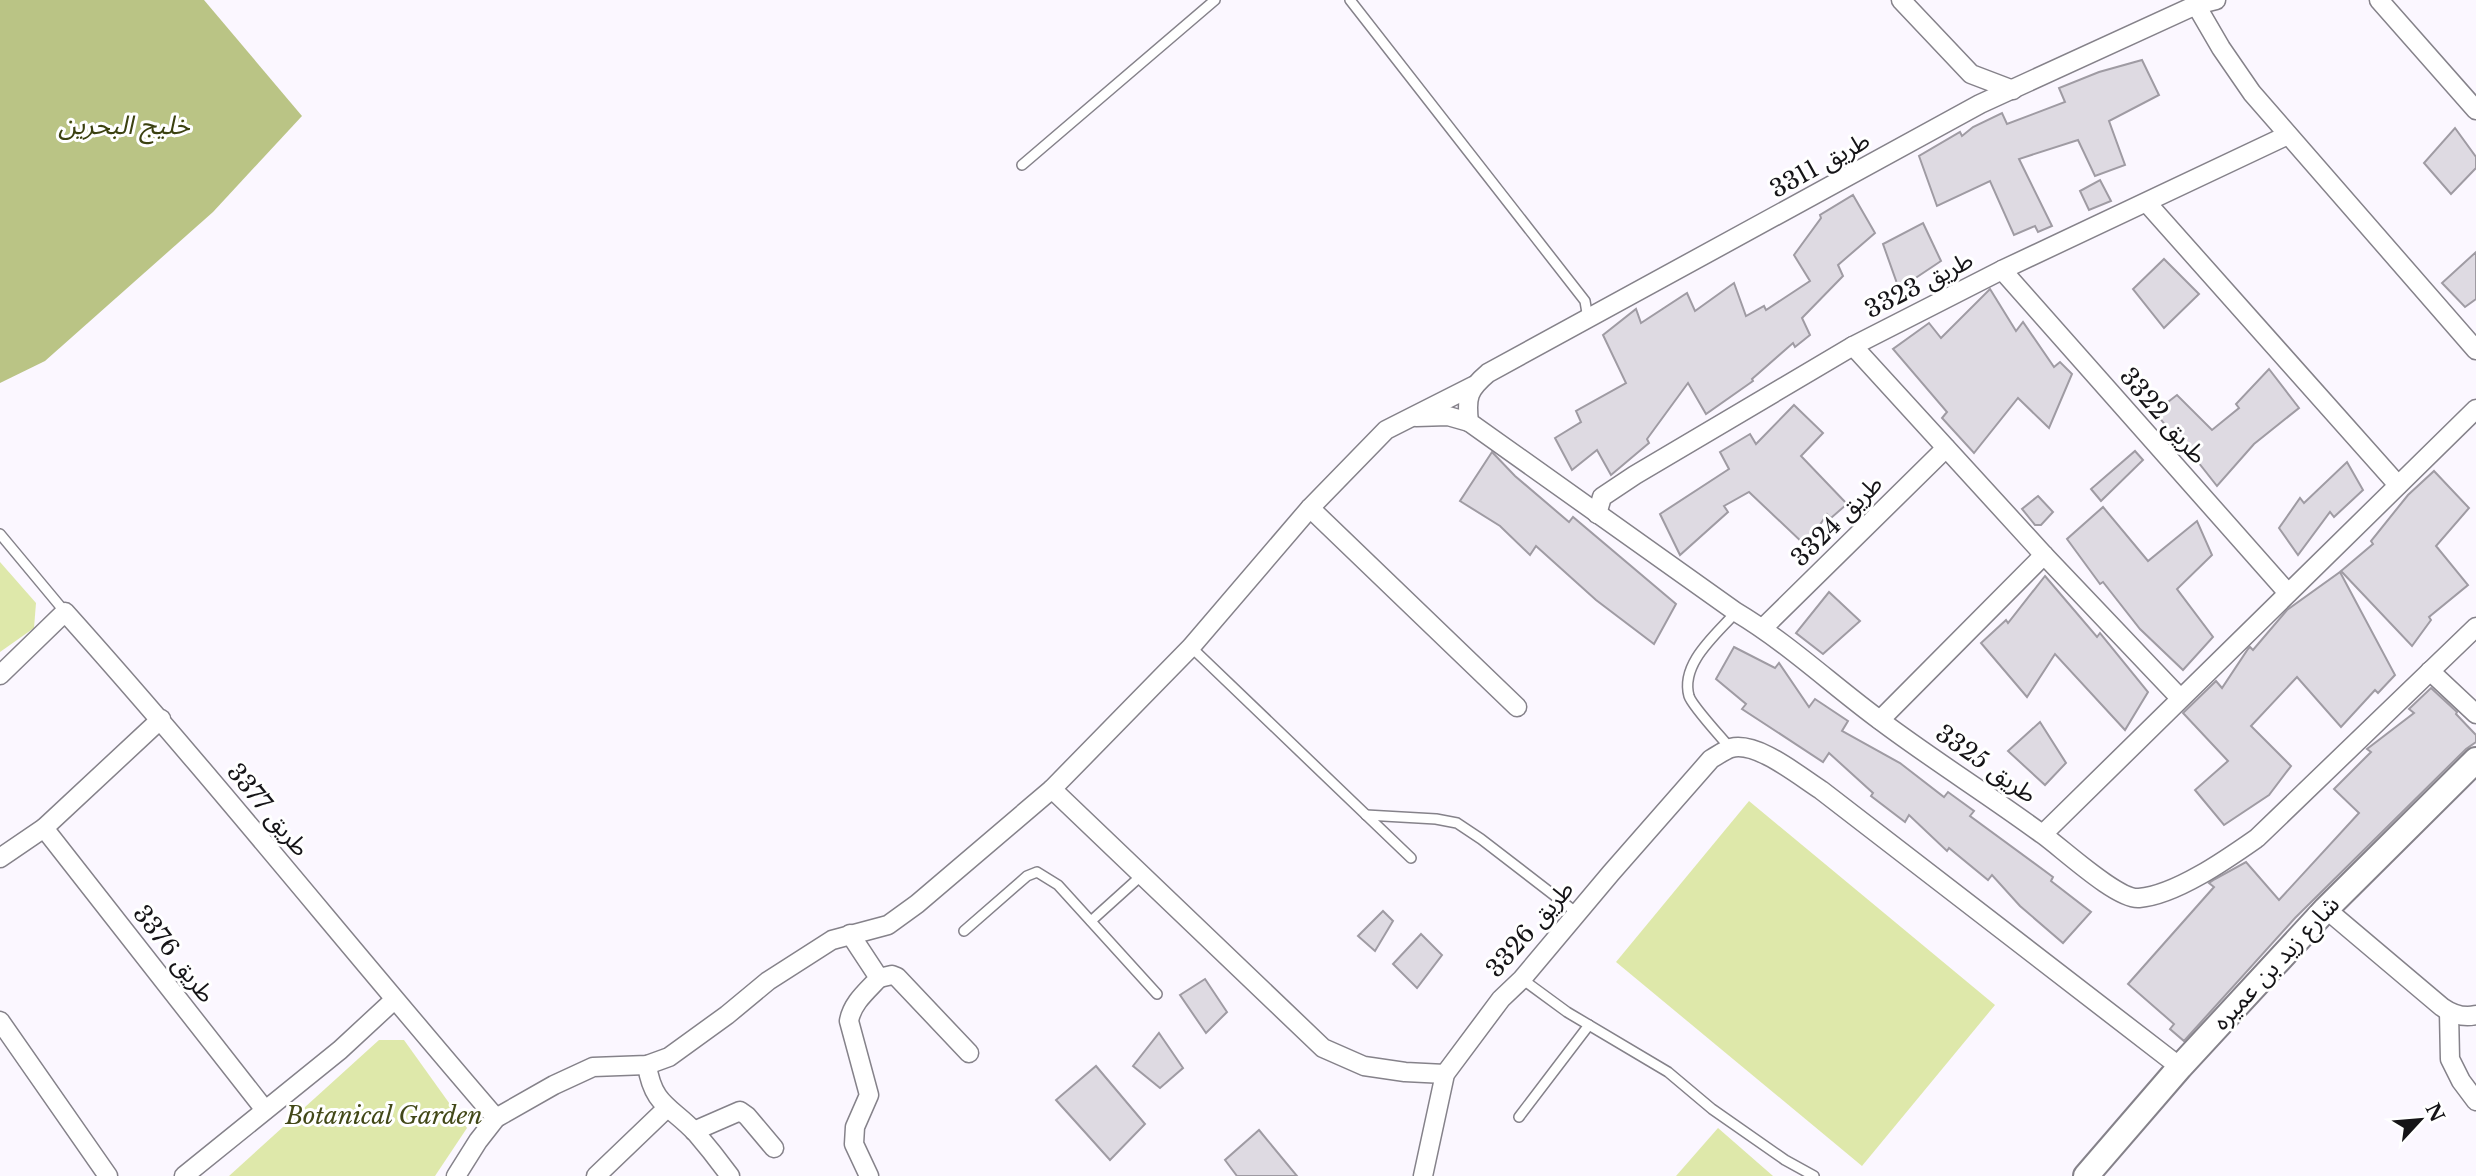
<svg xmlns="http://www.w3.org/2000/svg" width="2476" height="1176" font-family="'Libre Baskerville','Noto Sans Arabic',serif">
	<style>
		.green { fill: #dee8aa }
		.water { fill: #bac485 }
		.building { fill: #dedae2; stroke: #9f9ba3; stroke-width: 2 }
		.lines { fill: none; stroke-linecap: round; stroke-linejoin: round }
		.lane-casing { stroke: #85828a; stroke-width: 12 }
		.street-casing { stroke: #85828a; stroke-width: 21 }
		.secondary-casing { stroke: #85828a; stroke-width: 28 }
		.lane { stroke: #fff; stroke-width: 9 }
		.street { stroke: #fff; stroke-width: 18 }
		.secondary { stroke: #fff; stroke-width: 24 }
		.labels { text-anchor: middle; stroke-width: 6; stroke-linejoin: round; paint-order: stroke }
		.street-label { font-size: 24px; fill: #151417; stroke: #fff }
		.park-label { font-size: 24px; font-style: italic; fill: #424818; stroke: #fff }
		.water-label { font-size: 26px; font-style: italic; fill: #3b4110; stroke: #fff }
	</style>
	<rect width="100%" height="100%" fill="#fbf7ff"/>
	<g class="green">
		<polygon points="0,562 36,603 34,628 0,652"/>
		<polygon points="1749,801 1995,1005 1862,1166 1616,962"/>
		<polygon points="379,1040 404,1040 467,1128 435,1176 229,1176"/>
		<polygon points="1718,1128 1773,1176 1676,1176"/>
	</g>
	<polygon class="water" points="0,0 204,0 302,116 213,212 45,361 0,383"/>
	<g class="building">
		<polygon points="2142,60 2159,95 2109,121 2125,165 2095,176 2078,140 2019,159 2052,226 2038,232 2035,226 2014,235 1990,181 1937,206 1919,156 1960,132 1962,136 1973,127 2002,113 2007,124 2065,102 2059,88 2099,72"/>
		<polygon points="2455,128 2476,157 2476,168 2451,194 2424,163"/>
		<polygon points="2100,180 2111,201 2089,210 2080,191"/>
		<polygon points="1853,195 1875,233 1838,265 1843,276 1802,318 1810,335 1795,347 1793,343 1752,379 1753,381 1706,414 1688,383 1647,439 1649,443 1611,475 1597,450 1572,470 1555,438 1581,422 1576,411 1626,383 1603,335 1636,309 1641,323 1687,293 1695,311 1734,283 1746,316 1764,306 1766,310 1810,281 1794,255 1821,218 1820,215"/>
		<polygon points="1923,223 1941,261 1899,289 1883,244"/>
		<polygon points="2476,252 2476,299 2465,307 2442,283"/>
		<polygon points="2164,259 2199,294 2164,328 2133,289"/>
		<polygon points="1990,289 2016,331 2023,322 2054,367 2060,362 2072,374 2049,428 2018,398 1974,453 1942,418 1947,412 1893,349 1929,323 1941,338"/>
		<polygon points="2269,369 2299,408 2254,444 2217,486 2183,443 2181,445 2155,412 2177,395 2212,430 2239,408 2236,404"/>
		<polygon points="1794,405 1823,433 1801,456 1847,504 1831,518 1827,514 1806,546 1749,492 1724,506 1728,512 1680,555 1660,514 1729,469 1720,452 1750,434 1756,444"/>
		<polygon points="2135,451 2143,460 2101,501 2091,489"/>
		<polygon points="1492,452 1515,476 1569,522 1573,517 1676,604 1654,644 1596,600 1536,546 1530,555 1500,526 1460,501"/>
		<polygon points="2347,462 2363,490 2334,517 2330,512 2298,555 2279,528 2300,498 2304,503"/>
		<polygon points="2434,471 2469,508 2436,546 2468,585 2429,617 2431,620 2412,646 2341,571 2373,544 2371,541 2408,495"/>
		<polygon points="2038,496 2053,512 2041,525 2035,525 2022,509"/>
		<polygon points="2103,507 2148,561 2197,521 2212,555 2177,589 2213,637 2183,670 2140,629 2103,582 2100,584 2067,539"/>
		<polygon points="2340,572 2395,675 2378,693 2375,690 2341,727 2297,677 2251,726 2291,766 2269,795 2224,825 2195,790 2228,761 2183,713 2216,681 2222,688 2248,649 2250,647 2253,650 2287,610"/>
		<polygon points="2045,576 2097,637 2100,633 2148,692 2125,730 2055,654 2027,697 1981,643 2006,620 2008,623"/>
		<polygon points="1829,592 1860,621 1823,654 1796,633"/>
		<polygon points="1734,647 1775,668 1779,663 1809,707 1815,699 1848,721 1842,731 1900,763 1944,797 1948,792 1974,811 1970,816 2053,877 2051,881 2091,912 2063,943 2020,906 1992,875 1988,880 1949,848 1947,851 1909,815 1905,822 1871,796 1873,793 1829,753 1823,762 1742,709 1746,704 1716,679"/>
		<polygon points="2431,688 2457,712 2456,714 2476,735 2476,742 2466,749 2295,918 2184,1041 2170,1029 2174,1024 2128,984 2214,887 2209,883 2215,879 2246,862 2279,900 2359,813 2334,789 2371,752 2367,749 2414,713 2409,709"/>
		<polygon points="2040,722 2066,763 2045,785 2008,751"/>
		<polygon points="1383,911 1393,921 1375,951 1358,936"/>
		<polygon points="1421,934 1442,955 1417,988 1393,964"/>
		<polygon points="1205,979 1227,1012 1206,1033 1180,995"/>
		<polygon points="1159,1033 1183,1068 1160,1088 1133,1066"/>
		<polygon points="1096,1066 1145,1124 1110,1160 1056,1100"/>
		<polygon points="1259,1130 1297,1176 1237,1176 1225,1160"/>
	</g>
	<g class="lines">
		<defs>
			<g id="lane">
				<polyline points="1350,0 1585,301 1588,319"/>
				<polyline points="1022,165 1215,0"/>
				<polyline points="0,534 65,612"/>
				<polyline points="1191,647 1411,858"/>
				<path d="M1730,748C1722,738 1692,706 1689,696C1680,663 1717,634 1736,612"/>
				<polyline points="1366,815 1436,819 1457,823 1481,839 1577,913"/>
				<polyline points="1091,921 1142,875"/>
				<polyline points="964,931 1027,876 1037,872 1058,885 1157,994"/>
				<polyline points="1522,979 1567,1012 1668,1072 1712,1109 1785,1160 1814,1176"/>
				<polyline points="1519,1117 1589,1025"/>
			</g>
			<g id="street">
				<polyline points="1901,0 1971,74 2013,90"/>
				<path d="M2216,0L2196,5L1980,104L1488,373C1468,390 1466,397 1469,422L1736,612C1788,643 1832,685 1881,721C1933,760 1989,795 2042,834C2062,848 2117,900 2139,898C2176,895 2227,859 2257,838L2476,627"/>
				<polyline points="2379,0 2476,110"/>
				<polyline points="2196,5 2221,48 2252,93 2476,350"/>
				<polyline points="2147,203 2398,485"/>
				<polyline points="2002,270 2288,593"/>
				<polyline points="1853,346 2044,555 2180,698"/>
				<polyline points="1416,417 1448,416 1469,422"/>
				<polyline points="1310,508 1517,707"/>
				<polyline points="1597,514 1602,497 1635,475 1853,346 2002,270 2288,135"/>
				<polyline points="1763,628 1946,448"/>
				<polyline points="2430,671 2476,714"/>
				<path d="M0,675L65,612C213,777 351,950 496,1118"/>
				<polyline points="1880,720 2044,555"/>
				<polyline points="1052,789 1191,647 1310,508 1386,430 1473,386"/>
				<polyline points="44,828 265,1110"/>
				<polyline points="2043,834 2476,409"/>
				<polyline points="0,858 44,828 161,719"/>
				<path d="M2326,909L2442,1007C2452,1014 2464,1018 2476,1015"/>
				<path d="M850,934L879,978C867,991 852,1003 849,1021L869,1095L855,1127L854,1144L869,1176"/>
				<polyline points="879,978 892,975 897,977 969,1053"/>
				<polyline points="2449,1012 2450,1059 2461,1081 2476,1101"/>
				<polyline points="0,1021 108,1176"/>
				<path d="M647,1065C653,1106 671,1106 696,1133C708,1147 719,1161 730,1176"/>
				<polyline points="694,1131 740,1111 747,1116 774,1148"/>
				<polyline points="184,1176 340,1050 394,1000"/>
				<polyline points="456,1176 478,1141 496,1118 554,1085 593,1067 647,1065 669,1057 727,1015 768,981 832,940 888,925 917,904 1052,789 1323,1048 1364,1066 1405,1072 1445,1074"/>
				<polyline points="596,1176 667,1108"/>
				<path d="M1423,1176L1445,1074L1501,999L1522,979L1611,873L1711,759C1718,755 1725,750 1731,748C1757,741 1799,776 1821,790L2180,1067"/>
			</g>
			<polyline id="secondary" points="2086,1176 2180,1067 2326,909 2476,760"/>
		</defs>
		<use href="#lane" class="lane-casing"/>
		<use href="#street" class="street-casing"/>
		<use href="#secondary" class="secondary-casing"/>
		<use href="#lane" class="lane"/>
		<use href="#street" class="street"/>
		<use href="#secondary" class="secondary"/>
	</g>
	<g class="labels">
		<g class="street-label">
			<text transform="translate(1820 165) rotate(-29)" y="8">طريق 3311</text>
			<text transform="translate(1919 285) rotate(-27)" y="8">طريق 3323</text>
			<text transform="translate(2163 416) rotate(49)" y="8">طريق 3322</text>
			<text transform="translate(1837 521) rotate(-45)" y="8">طريق 3324</text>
			<text transform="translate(1986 764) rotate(35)" y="8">طريق 3325</text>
			<text transform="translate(268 810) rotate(50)" y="8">طريق 3377</text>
			<text transform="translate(1530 929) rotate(-49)" y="8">طريق 3326</text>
			<text transform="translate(174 954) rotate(52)" y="8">طريق 3376</text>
			<text transform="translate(2276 963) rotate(-47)" y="8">شارع زيد بن عميره</text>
		</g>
		<g class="park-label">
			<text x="384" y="1124">Botanical Garden</text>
		</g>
		<g class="water-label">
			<text x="124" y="134">خليج البحرين</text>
		</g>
	</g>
	<g transform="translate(2420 1120) rotate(64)" stroke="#ffffff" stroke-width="5" paint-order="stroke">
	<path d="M0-5L12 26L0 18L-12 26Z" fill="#151417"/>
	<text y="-10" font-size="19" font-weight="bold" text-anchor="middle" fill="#151417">N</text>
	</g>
</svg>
